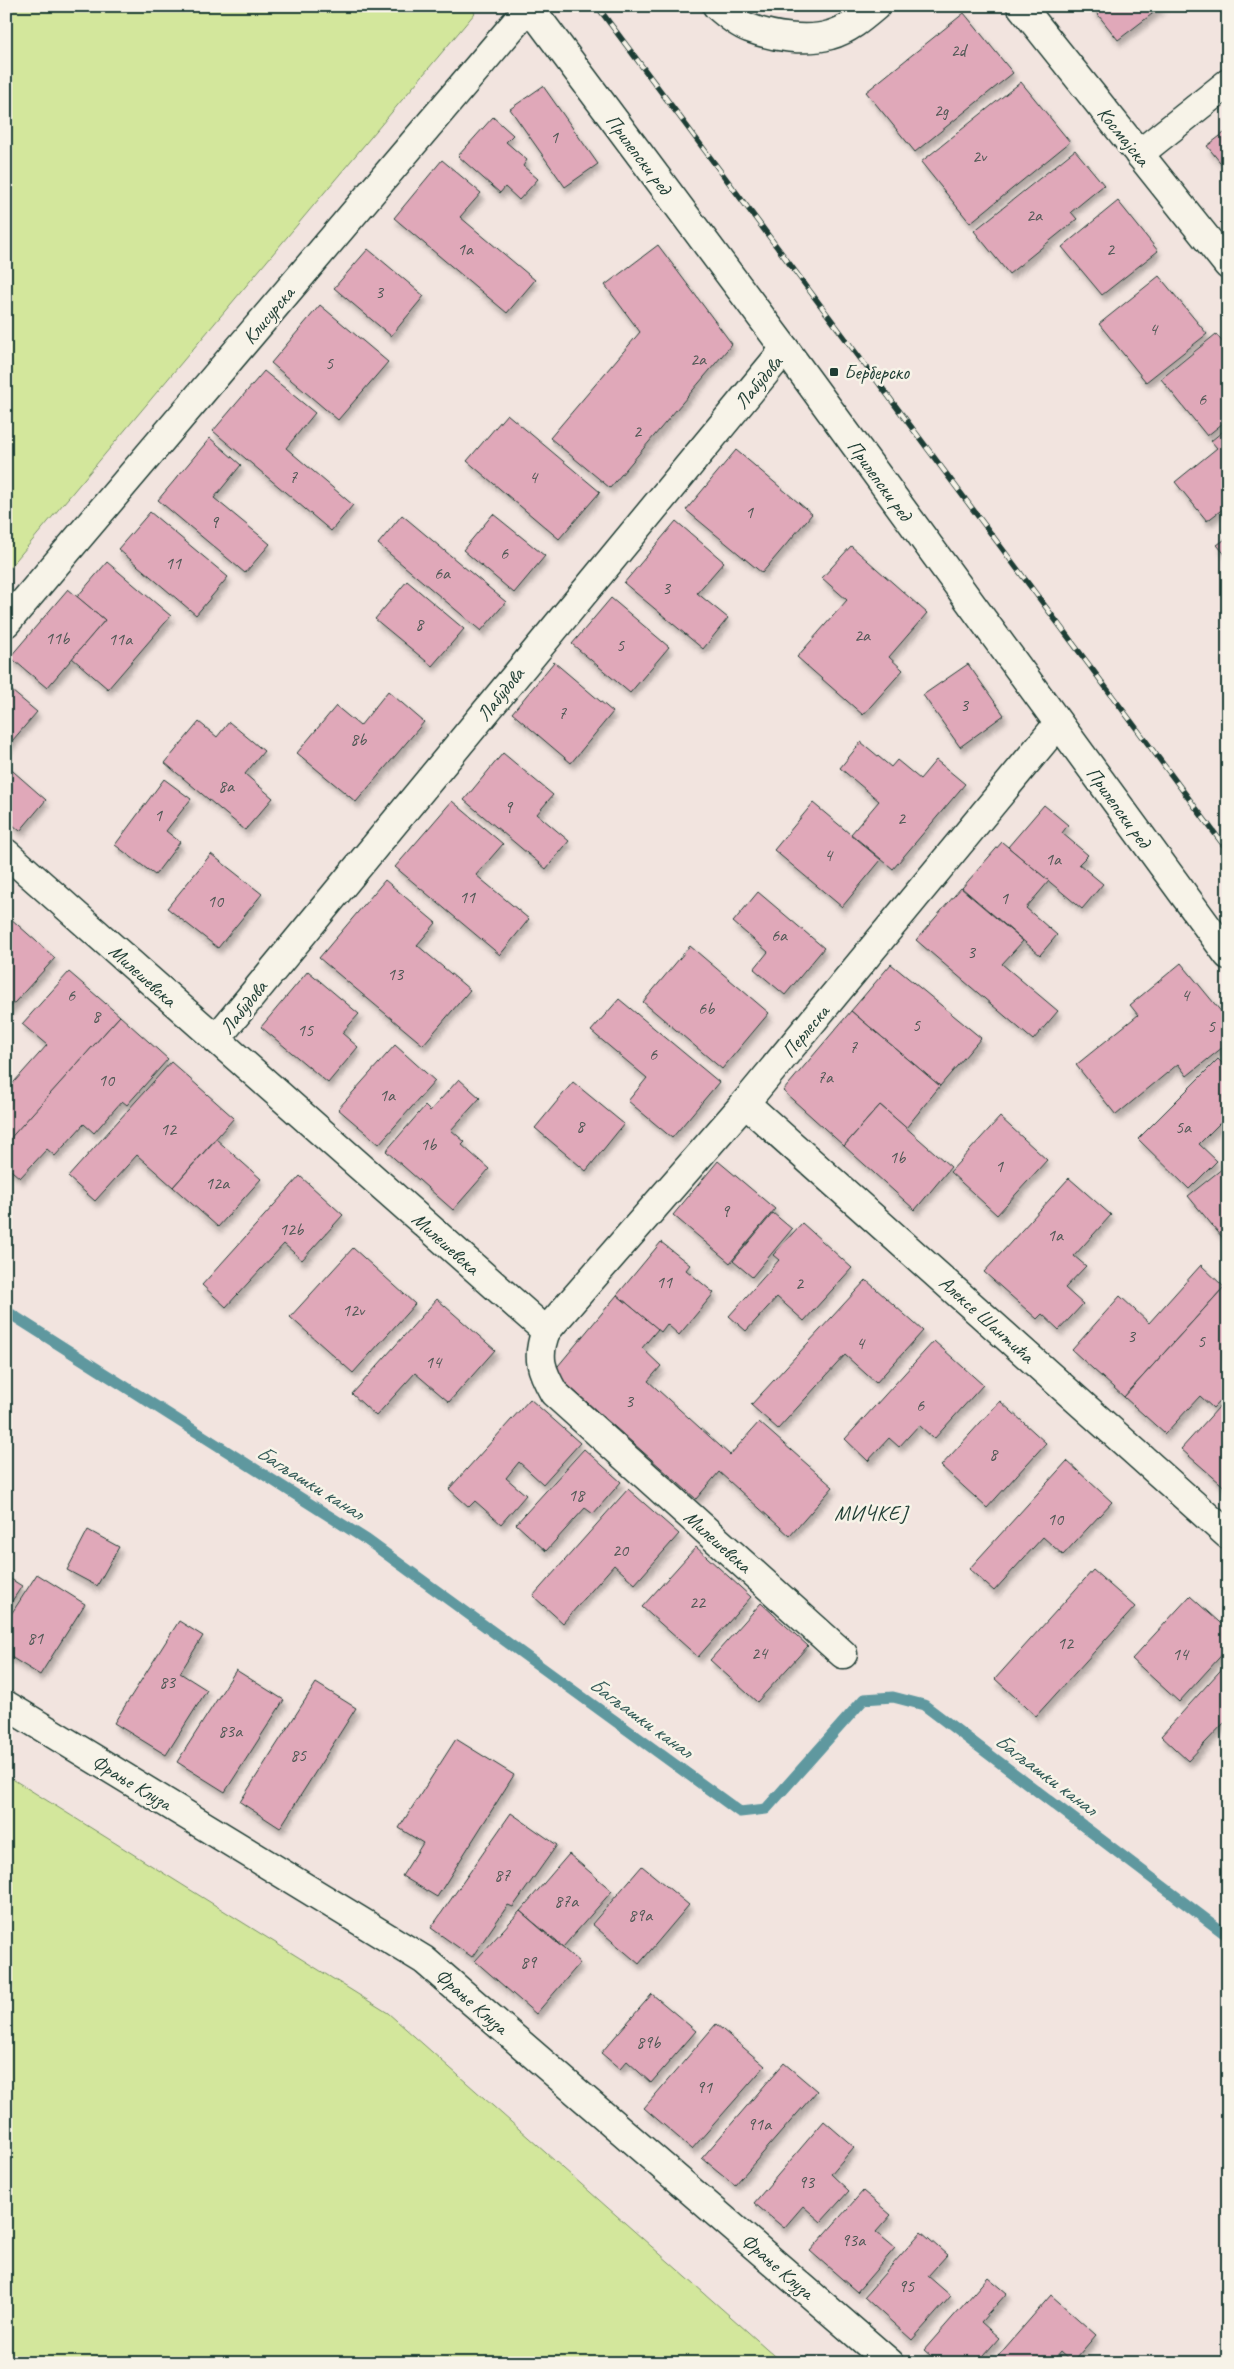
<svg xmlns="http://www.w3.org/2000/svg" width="1234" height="2369" font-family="Caveat,sans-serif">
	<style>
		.green { fill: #d3e79c; stroke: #799268 }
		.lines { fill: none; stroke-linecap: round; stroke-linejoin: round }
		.stream { stroke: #5e989f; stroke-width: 11 }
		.building { fill: #e0a8b9; stroke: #1f3d34; filter: url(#shadow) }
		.minor-casing { stroke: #1f3d34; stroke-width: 31 }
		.tertiary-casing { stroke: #1f3d34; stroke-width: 31 }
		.path { stroke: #1f3d34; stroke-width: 3; stroke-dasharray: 4 4; stroke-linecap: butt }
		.minor { stroke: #f7f3e8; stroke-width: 28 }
		.tertiary { stroke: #f7f3e8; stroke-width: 28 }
		.rail-casing { stroke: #1f3d34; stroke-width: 5.5 }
		.rail { stroke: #f7f3e8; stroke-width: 4; stroke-dasharray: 11; stroke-linecap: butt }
		.poi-dot { fill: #1f3d34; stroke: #f7f3e8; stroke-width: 2 }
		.labels { text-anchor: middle; stroke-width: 5; stroke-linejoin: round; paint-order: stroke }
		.number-label { font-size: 18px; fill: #4f5855 }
		.street-label { font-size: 20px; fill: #1f3d34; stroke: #f7f3e8 }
		.poi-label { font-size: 20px; fill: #1f3d34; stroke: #f7f3e8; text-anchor: start }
		.water-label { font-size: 21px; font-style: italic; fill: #345b58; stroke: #f7f3e8 }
		.neighbourhood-label { font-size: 21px; letter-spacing: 1px; fill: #1f3d34; stroke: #f7f3e8 }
	</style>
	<defs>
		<filter id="shadow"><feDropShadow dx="3" dy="5.5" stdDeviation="2.5" flood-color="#0004"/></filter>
	</defs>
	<rect width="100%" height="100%" fill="#f2e4df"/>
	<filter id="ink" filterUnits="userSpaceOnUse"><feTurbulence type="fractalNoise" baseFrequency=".02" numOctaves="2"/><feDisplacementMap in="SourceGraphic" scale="10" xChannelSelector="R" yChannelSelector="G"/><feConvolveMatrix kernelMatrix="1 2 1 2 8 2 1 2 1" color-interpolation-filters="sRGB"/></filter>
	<g filter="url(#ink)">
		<g class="green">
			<polygon points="6,6 469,6 475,13 6,572"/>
			<polygon points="6,1775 388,2013 783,2363 6,2363"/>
		</g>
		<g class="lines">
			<polyline class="stream" points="6,1311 367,1540 740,1812 766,1809 864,1699 893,1697 924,1705 1228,1936"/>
		</g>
		<g class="building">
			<polygon points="1091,6 1146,6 1152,14 1118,40"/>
			<polygon points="1146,6 1162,6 1152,14"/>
			<polygon points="964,13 1013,73 915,152 866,92"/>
			<polygon points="1021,82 1070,142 970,223 921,162"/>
			<polygon points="543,86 598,164 565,187 510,109"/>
			<polygon points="493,117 513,135 506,142 527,160 523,166 538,179 519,200 505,187 500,193 458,156"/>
			<polygon points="1228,130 1228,172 1207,146"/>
			<polygon points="1075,150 1104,185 1071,212 1077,219 1009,274 974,231"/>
			<polygon points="442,160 481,193 460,217 535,280 507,313 394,218"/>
			<polygon points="1118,201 1158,251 1102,295 1062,247"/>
			<polygon points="658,245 732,344 610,488 550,438 640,332 605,285"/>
			<polygon points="368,249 424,296 391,336 334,288"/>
			<polygon points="1159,276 1207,334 1146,382 1099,324"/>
			<polygon points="320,305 388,362 338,420 271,363"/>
			<polygon points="1216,334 1228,349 1228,419 1207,436 1161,379"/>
			<polygon points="264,371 315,413 286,448 353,505 331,531 213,431"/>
			<polygon points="507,414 600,492 559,539 467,461"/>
			<polygon points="1228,427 1228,505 1207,521 1175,482 1217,448 1211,441"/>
			<polygon points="210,438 241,465 214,498 270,544 245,573 158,500"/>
			<polygon points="736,450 812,514 762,573 686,510"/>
			<polygon points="150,512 228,577 196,615 118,549"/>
			<polygon points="493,514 545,556 514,593 463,550"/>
			<polygon points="402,515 506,602 481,631 378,544"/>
			<polygon points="676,521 724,562 697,593 728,618 703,649 624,583"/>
			<polygon points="1228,537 1228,558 1217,545"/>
			<polygon points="851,546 927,613 889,657 903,670 863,715 797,657 847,600 822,578"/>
			<polygon points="107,562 171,616 108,689 72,658 105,620 77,597"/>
			<polygon points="407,581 464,629 432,666 375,619"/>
			<polygon points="68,589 105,620 47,688 10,657"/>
			<polygon points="611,598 669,647 630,693 572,644"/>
			<polygon points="554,662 613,712 571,763 512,713"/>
			<polygon points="968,664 1004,715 960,747 923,695"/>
			<polygon points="6,686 37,712 6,748"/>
			<polygon points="388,691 424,722 356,802 297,753 336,706 360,726"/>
			<polygon points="199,722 217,737 229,722 264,751 245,774 273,798 245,830 165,763"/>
			<polygon points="861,742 891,767 897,760 920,779 936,760 965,784 893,869 851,834 879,801 840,768"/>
			<polygon points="503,753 553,795 537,814 569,841 546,869 464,800"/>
			<polygon points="6,765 46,800 20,831 6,819"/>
			<polygon points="164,779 191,799 166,831 180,842 155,875 115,845"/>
			<polygon points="452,801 503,844 476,875 529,919 500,955 395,867"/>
			<polygon points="813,803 881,860 842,907 774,850"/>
			<polygon points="1044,805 1068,825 1062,833 1088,855 1079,864 1103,884 1082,909 1008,847"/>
			<polygon points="1002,842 1049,881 1026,908 1057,935 1040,955 962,888"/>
			<polygon points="211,854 262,894 218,948 167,908"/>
			<polygon points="385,880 436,923 417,945 470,990 423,1045 319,958"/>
			<polygon points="961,888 1023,941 1002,964 1058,1011 1033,1040 916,940"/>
			<polygon points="758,892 824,948 785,995 754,969 768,952 733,922"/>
			<polygon points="9,917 55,958 6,1012 6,920"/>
			<polygon points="690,946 769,1013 722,1069 643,1002"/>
			<polygon points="1181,963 1228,1020 1228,1043 1187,1076 1178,1064 1116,1115 1076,1065 1138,1015 1130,1005"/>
			<polygon points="891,964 981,1038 940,1086 851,1011"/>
			<polygon points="308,971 359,1014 342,1033 358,1047 328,1083 261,1027"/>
			<polygon points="69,972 120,1016 7,1143 6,1091 47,1045 22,1024"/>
			<polygon points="619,999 719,1082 672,1138 628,1101 647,1078 591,1031"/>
			<polygon points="851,1011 940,1086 906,1128 880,1105 844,1146 783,1091"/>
			<polygon points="120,1016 168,1059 127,1105 122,1101 94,1133 84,1124 55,1156 47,1149 20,1178 6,1166 6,1143"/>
			<polygon points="395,1045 435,1081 379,1144 338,1109"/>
			<polygon points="1218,1059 1228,1069 1228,1115 1199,1144 1217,1161 1189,1189 1138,1139"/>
			<polygon points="171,1062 234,1118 173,1187 137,1155 95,1201 68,1177"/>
			<polygon points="459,1079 480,1098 451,1130 465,1142 462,1145 489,1169 453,1210 386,1151 425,1106 430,1111"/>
			<polygon points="573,1082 624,1124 586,1171 535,1128"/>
			<polygon points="880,1105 951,1167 915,1210 844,1146"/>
			<polygon points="1000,1117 1047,1160 997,1215 950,1172"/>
			<polygon points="216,1139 261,1179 218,1227 173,1187"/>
			<polygon points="718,1161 775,1209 730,1263 673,1215"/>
			<polygon points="1228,1164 1228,1242 1227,1243 1188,1196"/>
			<polygon points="300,1176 343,1215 302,1260 284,1244 226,1307 202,1285"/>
			<polygon points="1069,1178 1111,1215 1074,1256 1086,1266 1065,1288 1083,1304 1059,1330 1042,1314 1037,1319 984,1272"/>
			<polygon points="773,1213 792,1229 752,1277 733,1261"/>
			<polygon points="802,1223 852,1268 804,1321 777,1297 746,1331 729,1316 779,1260 773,1255"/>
			<polygon points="661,1242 690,1265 686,1270 714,1293 679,1335 667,1324 661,1332 617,1295"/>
			<polygon points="353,1248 415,1304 353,1373 290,1317"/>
			<polygon points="1201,1265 1224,1287 1124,1397 1072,1350 1120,1296 1149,1323"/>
			<polygon points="866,1280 923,1331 876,1383 845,1355 778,1429 751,1405"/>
			<polygon points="1224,1287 1228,1290 1228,1392 1213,1408 1200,1396 1165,1434 1124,1397"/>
			<polygon points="617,1295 658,1329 642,1348 661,1366 648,1381 730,1455 759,1422 833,1487 790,1536 719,1472 696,1499 553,1372"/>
			<polygon points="437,1299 495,1350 449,1402 415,1373 376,1416 352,1394"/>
			<polygon points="934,1341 983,1385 934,1439 919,1425 899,1447 889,1438 868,1461 845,1439"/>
			<polygon points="1228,1397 1228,1490 1181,1449"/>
			<polygon points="530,1399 580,1443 543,1484 519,1462 506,1478 526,1495 501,1524 475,1501 469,1507 449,1489"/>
			<polygon points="1000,1401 1046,1443 987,1508 941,1466"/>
			<polygon points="584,1449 621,1482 593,1514 585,1508 546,1551 516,1524"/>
			<polygon points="1067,1461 1112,1502 1063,1555 1043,1537 994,1591 969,1569"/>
			<polygon points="628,1489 679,1534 635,1584 614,1565 563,1623 533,1596"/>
			<polygon points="88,1530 119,1547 97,1586 67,1570"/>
			<polygon points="696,1547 751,1597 698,1657 642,1607"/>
			<polygon points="1093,1570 1135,1607 1036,1716 995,1679"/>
			<polygon points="37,1574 85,1604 40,1675 6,1654 6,1622"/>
			<polygon points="6,1576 22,1586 6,1610"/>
			<polygon points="1190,1596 1228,1630 1228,1648 1179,1702 1132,1659"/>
			<polygon points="761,1603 808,1646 757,1702 710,1660"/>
			<polygon points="179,1621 203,1636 180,1673 207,1690 166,1755 114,1723"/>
			<polygon points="1228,1662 1228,1726 1224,1723 1188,1761 1161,1736"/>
			<polygon points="236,1670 284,1700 225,1792 177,1762"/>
			<polygon points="316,1683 356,1708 280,1828 240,1802"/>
			<polygon points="456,1739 514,1775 437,1897 402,1876 423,1843 399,1828"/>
			<polygon points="511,1813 557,1845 513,1907 508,1905 472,1957 431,1928"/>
			<polygon points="569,1854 612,1891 563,1947 520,1911"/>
			<polygon points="642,1866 689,1905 639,1964 592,1924"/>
			<polygon points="520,1911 580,1963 536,2014 475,1961"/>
			<polygon points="652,1994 696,2031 651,2083 627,2061 620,2069 601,2053"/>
			<polygon points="716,2024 765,2066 692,2149 644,2108"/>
			<polygon points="784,2063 817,2091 735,2185 702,2158"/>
			<polygon points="824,2121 854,2147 831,2174 849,2191 821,2222 803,2206 784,2228 754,2203"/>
			<polygon points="863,2191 891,2215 876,2232 895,2248 857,2292 810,2251"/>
			<polygon points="921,2232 947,2255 928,2276 951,2296 912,2340 864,2297"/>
			<polygon points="988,2277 1007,2293 981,2322 999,2338 977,2363 939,2363 924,2350"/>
			<polygon points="1051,2295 1096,2335 1072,2363 1060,2352 1051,2363 992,2363"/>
		</g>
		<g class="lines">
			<defs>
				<g id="minor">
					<path d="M717,6C726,14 738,24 749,28C772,37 807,42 830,35C848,30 862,18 876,6"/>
					<polyline points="1021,6 1228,265"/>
					<polyline points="1139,154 1228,83"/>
					<polyline points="6,623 529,7"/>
					<path d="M6,853L546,1331C536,1357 541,1370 554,1393L843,1654"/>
					<polyline points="216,1039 785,349"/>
					<polyline points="745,1103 1228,1535"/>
					<polyline points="546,1331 745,1103 1058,724"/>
					<polyline points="6,1705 424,1960 890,2363"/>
				</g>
				<polyline id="tertiary" points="529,6 785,349 1228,955"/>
			</defs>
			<use href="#minor" class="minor-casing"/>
			<use href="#tertiary" class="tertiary-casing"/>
			<polyline class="path" points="407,9 411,6"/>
			<use href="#minor" class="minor"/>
			<use href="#tertiary" class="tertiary"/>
			<defs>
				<polyline id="rail" points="597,6 1228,851"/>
			</defs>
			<use href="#rail" class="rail-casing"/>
			<use href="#rail" class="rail"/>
		</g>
	</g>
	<rect class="poi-dot" x="829" y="367" width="10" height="10" rx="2.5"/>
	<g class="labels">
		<g class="number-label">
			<text x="958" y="56">2d</text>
			<text x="941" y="116">2g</text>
			<text x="554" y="143">1</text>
			<text x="979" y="162">2v</text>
			<text x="1034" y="221">2a</text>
			<text x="465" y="255">1a</text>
			<text x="1110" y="255">2</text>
			<text x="379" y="298">3</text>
			<text x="1153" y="335">4</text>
			<text x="698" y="365">2a</text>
			<text x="329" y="369">5</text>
			<text x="1202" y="405">6</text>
			<text x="637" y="437">2</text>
			<text x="293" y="483">7</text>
			<text x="533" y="483">4</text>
			<text x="749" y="518">1</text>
			<text x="214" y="528">9</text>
			<text x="504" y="559">6</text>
			<text x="173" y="569">11</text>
			<text x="442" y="579">6a</text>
			<text x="666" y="594">3</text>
			<text x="419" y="630">8</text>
			<text x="862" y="641">2a</text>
			<text x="57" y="644">11b</text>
			<text x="120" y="645">11a</text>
			<text x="620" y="651">5</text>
			<text x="964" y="711">3</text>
			<text x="562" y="719">7</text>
			<text x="358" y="745">8b</text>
			<text x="226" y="792">8a</text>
			<text x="508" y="813">9</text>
			<text x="158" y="821">1</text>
			<text x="901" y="824">2</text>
			<text x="828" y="861">4</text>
			<text x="1053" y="865">1a</text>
			<text x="467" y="903">11</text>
			<text x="1004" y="904">1</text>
			<text x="215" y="907">10</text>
			<text x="779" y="941">6a</text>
			<text x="971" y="958">3</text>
			<text x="395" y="980">13</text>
			<text x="71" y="1001">6</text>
			<text x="1185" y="1001">4</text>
			<text x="706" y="1014">6b</text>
			<text x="96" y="1022">8</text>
			<text x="916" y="1031">5</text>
			<text x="1211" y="1032">5</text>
			<text x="305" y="1036">15</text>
			<text x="853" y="1053">7</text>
			<text x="653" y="1060">6</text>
			<text x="825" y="1083">7a</text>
			<text x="106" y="1086">10</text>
			<text x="387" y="1101">1a</text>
			<text x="580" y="1132">8</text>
			<text x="1183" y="1133">5a</text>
			<text x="168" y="1135">12</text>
			<text x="428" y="1150">1b</text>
			<text x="897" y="1163">1b</text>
			<text x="999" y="1172">1</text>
			<text x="217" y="1189">12a</text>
			<text x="725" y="1217">9</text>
			<text x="291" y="1235">12b</text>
			<text x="1055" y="1241">1a</text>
			<text x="664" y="1288">11</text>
			<text x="799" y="1289">2</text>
			<text x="353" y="1316">12v</text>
			<text x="1131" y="1342">3</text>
			<text x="1201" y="1347">5</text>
			<text x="860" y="1349">4</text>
			<text x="433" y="1368">14</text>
			<text x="629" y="1407">3</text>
			<text x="920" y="1411">6</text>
			<text x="993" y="1460">8</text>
			<text x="576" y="1501">18</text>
			<text x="1055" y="1525">10</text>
			<text x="620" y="1556">20</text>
			<text x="697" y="1608">22</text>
			<text x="35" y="1644">81</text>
			<text x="1065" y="1649">12</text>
			<text x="759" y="1659">24</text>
			<text x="1180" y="1660">14</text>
			<text x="167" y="1688">83</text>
			<text x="230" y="1737">83a</text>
			<text x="298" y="1761">85</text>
			<text x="502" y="1881">87</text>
			<text x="566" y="1907">87a</text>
			<text x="640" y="1921">89a</text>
			<text x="528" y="1968">89</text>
			<text x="648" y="2048">89b</text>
			<text x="704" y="2093">91</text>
			<text x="759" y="2130">91a</text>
			<text x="806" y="2188">93</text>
			<text x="853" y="2246">93a</text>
			<text x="906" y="2292">95</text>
		</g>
		<g class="street-label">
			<text transform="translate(1124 136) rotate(51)" y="7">Космајска</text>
			<text transform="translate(639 154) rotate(53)" y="7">Прилепски ред</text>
			<text transform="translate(268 315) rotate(-50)" y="7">Клисурска</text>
			<text transform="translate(758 382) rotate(-50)" y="7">Лабудова</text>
			<text transform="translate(880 480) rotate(54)" y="7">Прилепски ред</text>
			<text transform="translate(500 694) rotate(-51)" y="7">Лабудова</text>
			<text transform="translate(1119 807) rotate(54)" y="7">Прилепски ред</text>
			<text transform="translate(143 975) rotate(42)" y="7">Милешевска</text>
			<text transform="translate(243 1007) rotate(-51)" y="7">Лабудова</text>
			<text transform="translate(805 1031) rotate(-50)" y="7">Перлеска</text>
			<text transform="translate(446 1243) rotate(42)" y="7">Милешевска</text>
			<text transform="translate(987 1319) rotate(42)" y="7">Алексе Шантића</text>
			<text transform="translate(718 1541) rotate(42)" y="7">Милешевска</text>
			<text transform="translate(132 1782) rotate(31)" y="7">Фрање Клуза</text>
			<text transform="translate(472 2001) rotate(41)" y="7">Фрање Клуза</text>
			<text transform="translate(778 2266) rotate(41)" y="7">Фрање Клуза</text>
		</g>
		<g class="poi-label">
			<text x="844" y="379">Берберско</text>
		</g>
		<g class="water-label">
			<text transform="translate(310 1482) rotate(32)" y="7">Багљашки канал</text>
			<text transform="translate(641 1717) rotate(36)" y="7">Багљашки канал</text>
			<text transform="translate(1046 1774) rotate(37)" y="7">Багљашки канал</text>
		</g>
		<g class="neighbourhood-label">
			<text x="871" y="1520">МИЧКЕЈ</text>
		</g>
	</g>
	<rect width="1234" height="2369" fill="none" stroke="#f7f3e8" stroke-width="25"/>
	<rect x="12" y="12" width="1209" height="2344" fill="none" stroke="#1f3d34" stroke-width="2" filter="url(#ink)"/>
</svg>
